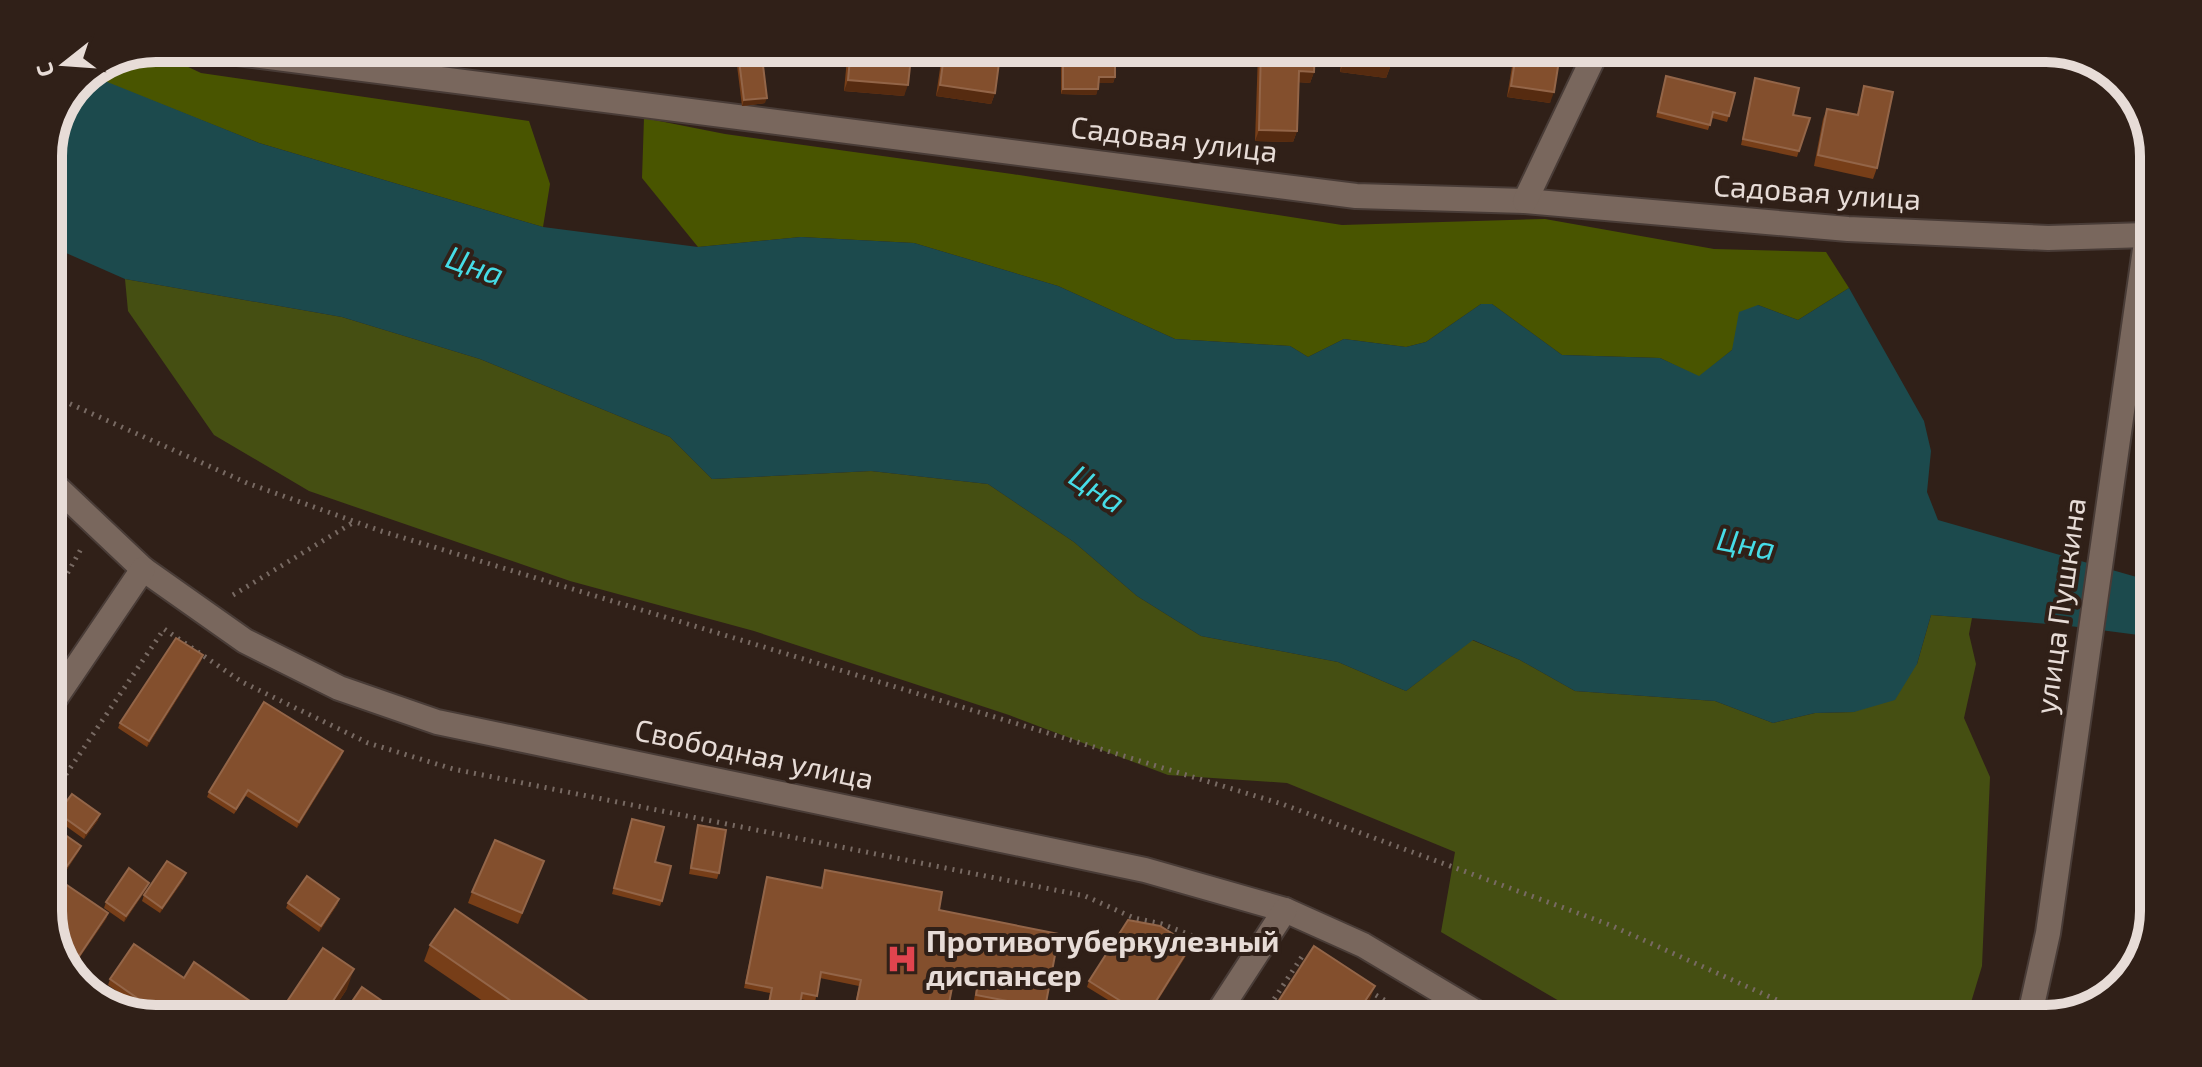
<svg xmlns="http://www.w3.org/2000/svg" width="2202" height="1067" font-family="'Exo 2',sans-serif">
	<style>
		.green { fill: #454f12 }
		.forest { fill: #495500 }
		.water { fill: #1c4a4d }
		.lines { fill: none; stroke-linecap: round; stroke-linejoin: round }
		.street-casing { stroke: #493c37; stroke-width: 28 }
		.path { stroke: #786a63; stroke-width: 5; stroke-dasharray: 2 6; stroke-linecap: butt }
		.street { stroke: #79675d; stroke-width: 24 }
		.wall { fill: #773e18 }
		.shaded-wall { fill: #562b10 }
		.building { fill: #834f2d; stroke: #936548; stroke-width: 2 }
		.labels { text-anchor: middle; stroke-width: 8; stroke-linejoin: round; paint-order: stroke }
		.street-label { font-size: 30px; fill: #e7dcd7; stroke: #302018 }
		.poi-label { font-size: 30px; font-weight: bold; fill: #e7dcd7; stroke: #302018; text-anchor: start }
		.water-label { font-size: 32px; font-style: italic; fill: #46dce6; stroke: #302018 }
		.rim { fill: none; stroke: #e7dcd7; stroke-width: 10 }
	</style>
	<rect width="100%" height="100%" fill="#302018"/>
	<polygon class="green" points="125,279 342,317 480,359 670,437 712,479 871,471 988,484 1074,542 1137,596 1201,636 1338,662 1406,691 1472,640 1520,660 1575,691 1715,701 1773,723 1815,713 1854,712 1917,664 1931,615 1972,618 1969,634 1976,664 1964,718 1990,777 1982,966 1966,1019 1590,1019 1441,932 1455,852 1287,783 1168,775 1009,715 754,631 570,581 309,491 214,435 128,311"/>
	<g class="forest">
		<polygon points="152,50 201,73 529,121 550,184 543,227 259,143 90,76"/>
		<polygon points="644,118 725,134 1012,174 1342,225 1545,219 1714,249 1826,252 1849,288 1798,320 1758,305 1732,350 1699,377 1660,358 1562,355 1492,304 1481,304 1426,342 1406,347 1344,339 1308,357 1290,346 1175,339 1058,286 914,243 801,237 698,247 642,178"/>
	</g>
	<polygon class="water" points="90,75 259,143 543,227 698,247 801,237 914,243 1058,286 1175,339 1290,346 1308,357 1344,339 1406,347 1426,342 1481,304 1492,304 1562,355 1660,358 1699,376 1732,350 1739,312 1758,305 1798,320 1849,288 1924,421 1931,451 1927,492 1938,520 2154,582 2154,637 2062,625 1931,615 1917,664 1895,700 1854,712 1815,713 1773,723 1715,701 1575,691 1520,660 1473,640 1406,691 1338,662 1201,636 1137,596 1074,542 988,484 871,471 712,479 670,437 480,359 342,317 125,279 48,245 48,150 80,79"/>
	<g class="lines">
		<defs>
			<g id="street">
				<polyline points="198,48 1356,196 1525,201 1848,229 2048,238 2147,235"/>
				<polyline points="1525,201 1598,48"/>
				<polyline points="48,479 143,569 245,641 339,688 437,722 1145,870 1285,910 1363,945 1487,1019"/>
				<polyline points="48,709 143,569"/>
				<polyline points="1214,1019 1285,910"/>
				<polyline points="2029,1019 2048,933 2147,235 2154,201"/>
			</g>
		</defs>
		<use href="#street" class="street-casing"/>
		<g class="path">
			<polyline points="48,394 247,483 381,531 1282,804 1610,925 1819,1019"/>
			<polyline points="233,595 354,522"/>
			<polyline points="48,608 81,549"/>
			<polyline points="48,801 164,629 242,682 368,743 453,769 1085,896 1134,918 1162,924 1224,948"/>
			<polyline points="1369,991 1416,1019"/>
			<polyline points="1261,1019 1303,955"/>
		</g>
		<use href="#street" class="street"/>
	</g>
	<g class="wall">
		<polygon points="848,48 912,48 904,96 844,91"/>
		<polygon points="943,48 1001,48 995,93 991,104 936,96"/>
		<polygon points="1061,48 1115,48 1115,77 1113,83 1099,83 1096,95 1061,94"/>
		<polygon points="1260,48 1314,72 1310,83 1298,82 1297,131 1293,142 1255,141 1258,53"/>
		<polygon points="1343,48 1394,48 1392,62 1386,78 1340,72"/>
		<polygon points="1515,48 1561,48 1550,103 1507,97"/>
		<polygon points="738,52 765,103 742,106 736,57"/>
		<polygon points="1666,76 1729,116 1727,122 1712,118 1708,130 1656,117"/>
		<polygon points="1755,78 1793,115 1810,118 1797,157 1741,145"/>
		<polygon points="1864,86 1877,168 1873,179 1814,166 1823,119 1827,109 1857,114"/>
		<polygon points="203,655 201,661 147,747 118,728 120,723"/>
		<polygon points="341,757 297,828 246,796 234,814 207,797 209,792"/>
		<polygon points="58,813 98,820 84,839 56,819"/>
		<polygon points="630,825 655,862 662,901 660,906 612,894"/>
		<polygon points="698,825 719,873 717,879 689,874"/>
		<polygon points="48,829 81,846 79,851 60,880 108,913 106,919 75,964 61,955 48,918"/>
		<polygon points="544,861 518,924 468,903 472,892"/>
		<polygon points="825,870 939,910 1045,1008 1043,1014 974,1000 977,983 954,978 946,1019 852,1019 859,986 820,978 815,1002 800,999 797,1019 765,1019 770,993 744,988 767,877 821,888"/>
		<polygon points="184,879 160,913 142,901 144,895"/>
		<polygon points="147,888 124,922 104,908 106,902"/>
		<polygon points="339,899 337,905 319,932 286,908 288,903"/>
		<polygon points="430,945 614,1019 509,1019 424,961"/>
		<polygon points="1189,951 1146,1019 1139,1019 1087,987 1089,981"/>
		<polygon points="184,978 270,1015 278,1015 347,989 327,1019 157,1019 108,985 110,979"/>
	</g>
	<g class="shaded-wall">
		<polygon points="490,48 532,51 528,62 486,59"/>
		<polygon points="719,48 753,48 718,52"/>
		<polygon points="1346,56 1392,62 1386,78 1340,72"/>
		<polygon points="1299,71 1314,72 1310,83 1295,82"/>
		<polygon points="1099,77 1115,77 1113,83 1097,83"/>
		<polygon points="848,80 908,85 904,96 844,91"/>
		<polygon points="940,85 995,93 991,104 936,96"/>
		<polygon points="1511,86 1554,92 1550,103 1507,97"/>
		<polygon points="1063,89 1098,89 1096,95 1061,94"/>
		<polygon points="767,98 765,103 742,106 744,100"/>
		<polygon points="1259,130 1297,131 1293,142 1255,141"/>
		<polygon points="203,655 201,661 147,747 149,741"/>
		<polygon points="343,751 341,757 297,828 299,822"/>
		<polygon points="100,814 98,820 84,839 86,833"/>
		<polygon points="81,846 79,851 56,885 58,879"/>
		<polygon points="186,873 184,879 160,913 162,908"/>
		<polygon points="149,883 147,888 124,922 126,916"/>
		<polygon points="339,899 337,905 319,932 321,926"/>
		<polygon points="108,913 106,919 75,964 77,959"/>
		<polygon points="1191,945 1189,951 1146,1019 1146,1017"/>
		<polygon points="354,969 347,989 327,1019 321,1019"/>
		<polygon points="1375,986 1369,1002 1358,1019 1353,1019"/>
	</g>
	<g class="building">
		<polygon points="493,48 533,48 532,51"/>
		<polygon points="851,48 912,48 908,85 848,80"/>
		<polygon points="945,48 1001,48 995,93 940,85"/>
		<polygon points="1063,48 1115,48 1115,77 1099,77 1098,89 1063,89"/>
		<polygon points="1261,48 1315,48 1314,72 1299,71 1297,131 1259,130"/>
		<polygon points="1347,48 1394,48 1392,62 1346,56"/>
		<polygon points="1517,48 1561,48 1554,92 1511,86"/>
		<polygon points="761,49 767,98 744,100 738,52"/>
		<polygon points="1666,76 1735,93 1729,116 1713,112 1710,125 1658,112"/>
		<polygon points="1755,78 1799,88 1793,115 1810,118 1799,151 1743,139"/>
		<polygon points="1864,86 1893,92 1877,168 1818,155 1827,109 1858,115"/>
		<polygon points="176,638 203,655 149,741 120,723"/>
		<polygon points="264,702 343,751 299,822 248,790 236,809 209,792"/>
		<polygon points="72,794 100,814 86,833 58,813"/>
		<polygon points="632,819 664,827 655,862 671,866 662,901 614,888"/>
		<polygon points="51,825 81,846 58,879 108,913 77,959 58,946 48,918 48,829"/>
		<polygon points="698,825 726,830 719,873 691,868"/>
		<polygon points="495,840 544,861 522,913 472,892"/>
		<polygon points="167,861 186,873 162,908 144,895"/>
		<polygon points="129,868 149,883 126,916 106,902"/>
		<polygon points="825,870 942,892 939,910 1059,934 1045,1008 976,995 979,977 955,972 946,1019 853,1019 861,980 821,972 817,996 802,993 797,1019 766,1019 772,988 746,983 767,877 822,888"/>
		<polygon points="307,876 339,899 321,926 288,903"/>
		<polygon points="455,909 614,1019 537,1019 430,945"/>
		<polygon points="1128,920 1160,926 1191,945 1146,1017 1089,981"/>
		<polygon points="134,944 184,978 194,962 270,1015 267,1019 167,1019 110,979"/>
		<polygon points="1314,946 1375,986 1353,1019 1267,1019"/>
		<polygon points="323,948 354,969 321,1019 267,1019 272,1011 278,1015"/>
		<polygon points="362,987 398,1012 393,1019 340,1019"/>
	</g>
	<defs>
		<symbol id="hospital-bare" viewBox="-9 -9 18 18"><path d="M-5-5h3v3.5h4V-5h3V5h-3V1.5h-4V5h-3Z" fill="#e0444e" stroke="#302018" stroke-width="2.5" paint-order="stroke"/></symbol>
	</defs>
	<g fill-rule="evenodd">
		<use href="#hospital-bare" x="880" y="937" width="44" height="44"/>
	</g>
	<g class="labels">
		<g class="street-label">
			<text transform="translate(1174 140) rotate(7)" y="10">Садовая улица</text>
			<text transform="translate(1817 193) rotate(4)" y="10">Садовая улица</text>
			<text transform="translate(2061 606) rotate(-82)" y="10">улица Пушкина</text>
			<text transform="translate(754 755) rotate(12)" y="10">Свободная улица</text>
		</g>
		<g class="poi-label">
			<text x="926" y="952">Противотуберкулезный<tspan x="926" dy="34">диспансер</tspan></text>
		</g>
		<g class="water-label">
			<text transform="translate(475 266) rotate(20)" y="11">Цна</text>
			<text transform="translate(1097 489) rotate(34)" y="11">Цна</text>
			<text transform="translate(1746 544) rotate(11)" y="11">Цна</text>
		</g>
	</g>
	<path d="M0 0H2202V1067H0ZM156 62H2046A94 94 0 0 1 2140 156V911A94 94 0 0 1 2046 1005H156A94 94 0 0 1 62 911V156A94 94 0 0 1 156 62Z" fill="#302018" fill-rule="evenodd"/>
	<path class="rim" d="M156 62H2046A94 94 0 0 1 2140 156V911A94 94 0 0 1 2046 1005H156A94 94 0 0 1 62 911V156A94 94 0 0 1 156 62Z"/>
	<g transform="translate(64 64) rotate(253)" stroke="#302018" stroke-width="6" paint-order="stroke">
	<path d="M0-6L14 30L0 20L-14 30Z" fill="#e7dcd7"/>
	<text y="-12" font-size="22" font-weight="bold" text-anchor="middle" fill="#e7dcd7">С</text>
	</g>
</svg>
